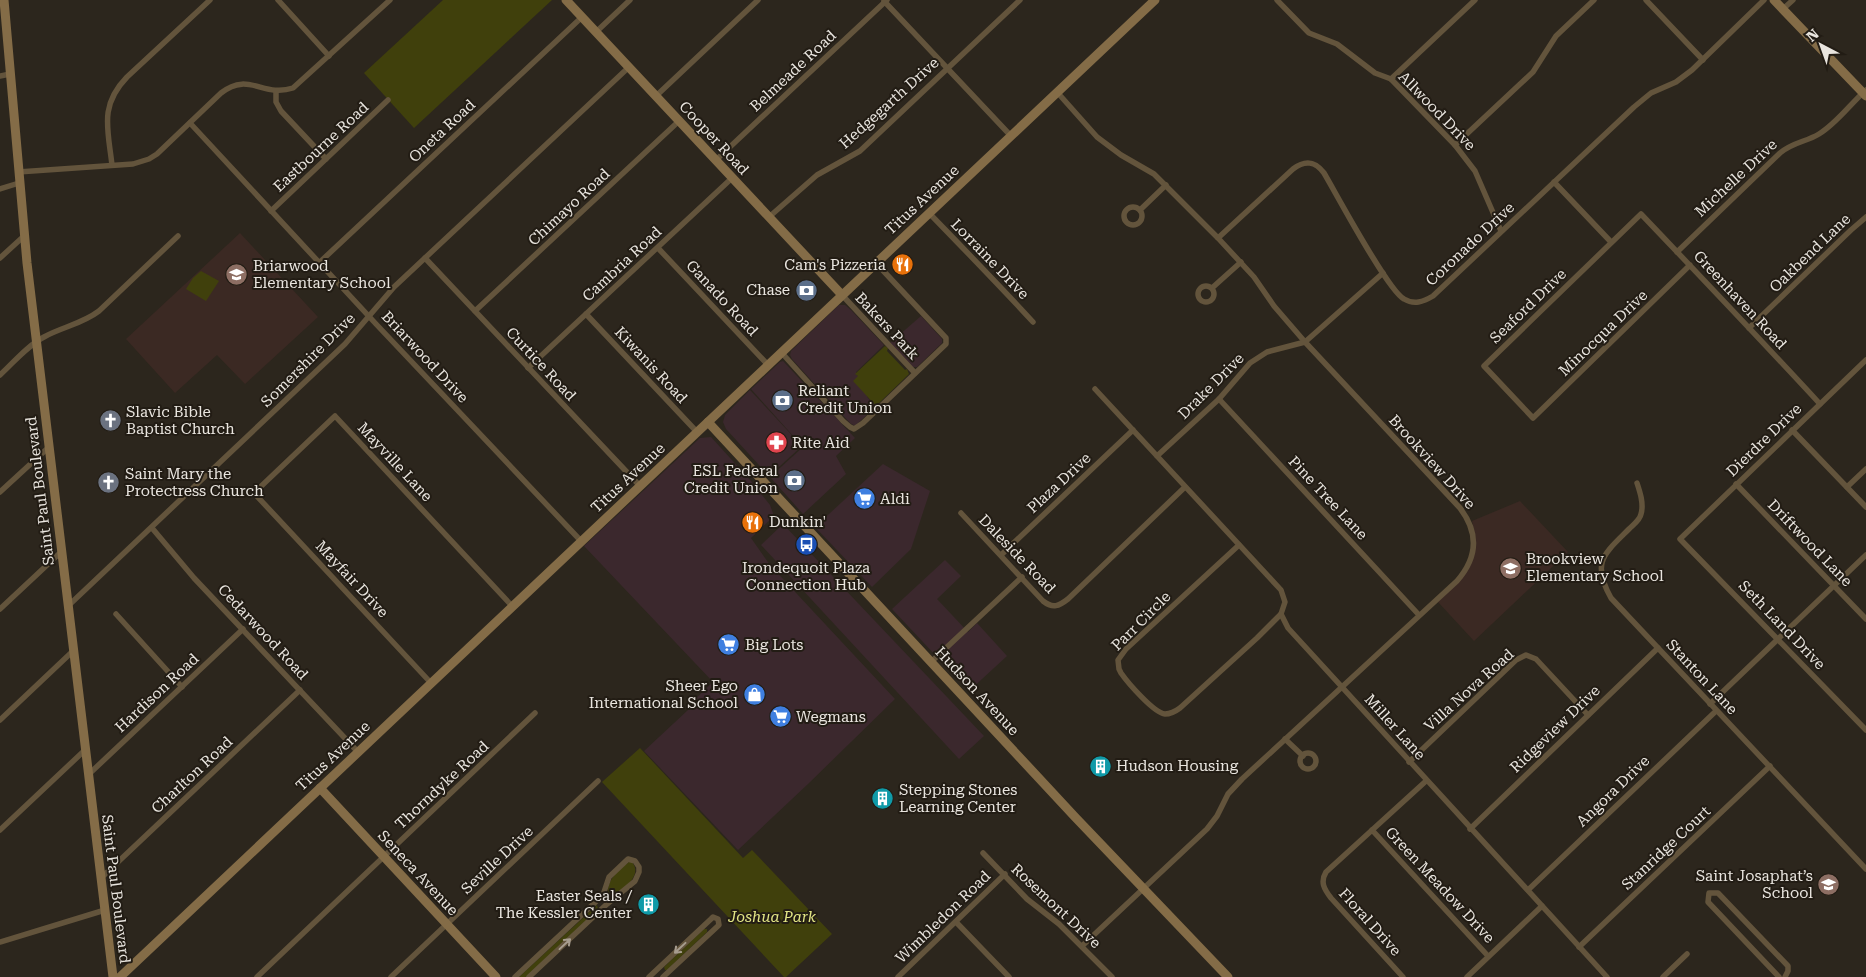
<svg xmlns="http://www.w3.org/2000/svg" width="1866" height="977" font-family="'Roboto Serif',serif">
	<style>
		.commercial { fill: #3b282d }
		.education { fill: #3b2923 }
		.green { fill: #40400c }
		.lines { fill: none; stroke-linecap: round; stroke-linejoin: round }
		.street { stroke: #63543c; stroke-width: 5.5 }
		.secondary { stroke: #846c47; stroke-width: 9 }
		.oneway { stroke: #a69c8e }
		.labels { text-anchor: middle; stroke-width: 4; stroke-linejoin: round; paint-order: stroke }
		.street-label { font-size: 15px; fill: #e9e5df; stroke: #221c14 }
		.poi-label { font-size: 15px; fill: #e9e5df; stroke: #221c14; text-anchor: start }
		.park-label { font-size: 15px; font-style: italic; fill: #e2e585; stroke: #221c14 }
	</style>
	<rect width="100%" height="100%" fill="#2c261d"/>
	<g class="commercial">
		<polygon points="839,305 845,305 851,310 884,345 856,372 868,398 876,406 855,426 850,423 792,359 790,355 791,351"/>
		<polygon points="921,316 942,339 942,343 917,367 913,367 890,343"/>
		<polygon points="783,361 855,438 836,456 846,474 803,514 770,477 803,447 751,389 780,362"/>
		<polygon points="750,390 802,446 769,476 726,429 723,422 725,415"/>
		<polygon points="711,437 751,481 770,505 774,516 751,538 770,565 895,699 808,784 738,850 644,751 688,710 689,705 713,682 584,546 700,438"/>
		<polygon points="883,464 930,491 911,549 872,587 815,527"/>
		<polygon points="783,524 984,736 959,759 761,545"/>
		<polygon points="945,560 961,576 937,599 968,632 977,623 1007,656 969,691 892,609"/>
	</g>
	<g class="education">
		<polygon points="240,233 318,317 245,384 217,355 175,393 126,339"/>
		<polygon points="1520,501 1568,552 1474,641 1438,602 1465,574 1475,535 1472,521"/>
	</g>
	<g class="green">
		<polygon points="443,0 552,0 414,128 364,73"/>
		<polygon points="201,271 219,281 206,301 186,289 193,278"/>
		<polygon points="885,346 888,348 887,351 905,370 907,369 909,374 876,406 853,381 858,376 855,374"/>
		<polygon points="640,748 743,858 752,850 832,934 786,977 784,977 602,782"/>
		<path d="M629,862H632C643,875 624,889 613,895L608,894C607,879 618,871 629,862Z"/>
		<polygon points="597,905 598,909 526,977 519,977"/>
		<polygon points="704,929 707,929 707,932 667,970 665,970 664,967"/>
	</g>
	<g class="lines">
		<g class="street">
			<polyline points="278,0 329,56"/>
			<polyline points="1277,0 1309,33 1337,44 1375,73 1391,79 1455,145 1475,171 1501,231"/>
			<polyline points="1646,0 1703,60"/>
			<polyline points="884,1 1011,136"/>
			<polyline points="1783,9 1793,0"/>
			<polyline points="596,32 630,0"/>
			<polyline points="0,76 10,74"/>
			<polyline points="1391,79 1475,0"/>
			<polyline points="276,92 276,102 281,111 326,159"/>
			<path d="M1057,92L1097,137L1121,155L1154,174L1218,238L1254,277L1274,306L1305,342L1460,508C1479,533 1478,557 1457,581L1242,779L1228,794L1217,816L1207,829L1082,946"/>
			<polyline points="656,96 758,0"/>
			<polyline points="190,123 376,324 581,541"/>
			<polyline points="1455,145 1533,72 1556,36 1594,0"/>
			<polyline points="716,160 887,0"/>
			<path d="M112,165C108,129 99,106 127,77L210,0"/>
			<path d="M18,172L133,164L149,159L157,154L221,93C249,71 263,98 293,88L390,0"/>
			<polyline points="1554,182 1611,242"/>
			<polyline points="0,189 19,183"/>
			<circle cx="1133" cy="216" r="9"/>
			<polyline points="1140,210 1166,185"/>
			<polyline points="271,211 388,100"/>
			<path d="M929,213C964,249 999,285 1033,322"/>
			<polyline points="769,217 817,175 860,151 1020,0"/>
			<path d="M1218,238L1293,169C1305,160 1315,161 1324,173C1337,195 1388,291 1404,299C1414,305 1423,302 1433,296L1634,107L1651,93L1676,82L1692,70L1764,0"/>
			<polyline points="658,248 768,365"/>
			<path d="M1677,252L1780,153C1793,142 1806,142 1819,134C1837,123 1851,103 1866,90"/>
			<polyline points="0,258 24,236"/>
			<polyline points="425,258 640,486"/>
			<polyline points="320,262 582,17"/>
			<path d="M1690,265L1533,418L1484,366L1641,214C1701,277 1761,340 1820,404"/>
			<circle cx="1206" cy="294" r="8"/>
			<polyline points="1212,288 1241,262"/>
			<polyline points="842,295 915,373"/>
			<polyline points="475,311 679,121"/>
			<polyline points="586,314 697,432"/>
			<polyline points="1749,328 1851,230 1866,217"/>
			<polyline points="781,352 843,421 850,427 854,429 863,423 946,344 946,338 876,263"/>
			<polyline points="1866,360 1680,539 1866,730"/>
			<polyline points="528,368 732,178"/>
			<path d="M0,375C14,362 27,346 44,337C62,327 82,324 99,311L178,236"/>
			<polyline points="1095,389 1281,590 1285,602 1281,614 1288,628 1607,977"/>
			<polyline points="1219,399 1419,615"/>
			<polyline points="1792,430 1866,507"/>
			<polyline points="1157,456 1219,399 1250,363 1267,352 1305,342 1383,273"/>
			<path d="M1637,483C1640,492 1644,504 1641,514C1640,520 1634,524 1629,529C1604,554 1591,562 1611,598L1866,869"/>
			<polyline points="1736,484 1866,619"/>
			<polyline points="1847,487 1866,469"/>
			<polyline points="0,492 49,447"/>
			<path d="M961,513L1043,601C1053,609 1059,606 1068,599L1185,487"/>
			<polyline points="152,528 194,578 358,752"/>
			<path d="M1239,545L1126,649L1118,660L1119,669L1121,673C1128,683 1154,713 1165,714C1171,714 1176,711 1180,708L1257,638L1281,614"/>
			<polyline points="1001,555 1133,430"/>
			<polyline points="68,606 345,344 394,287 629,67"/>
			<polyline points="0,609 61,552"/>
			<polyline points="116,614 182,687"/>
			<polyline points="931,662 1022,577"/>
			<polyline points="431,683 254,493 335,416 512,606"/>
			<polyline points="1710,704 1866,555"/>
			<polyline points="0,720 73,651"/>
			<polyline points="1285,739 1303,756"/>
			<circle cx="1308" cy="761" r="8"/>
			<polyline points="1409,762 1516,660 1526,655 1536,659 1588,715"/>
			<polyline points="88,775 243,629"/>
			<polyline points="1470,829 1658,648"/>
			<polyline points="0,830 85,750"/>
			<polyline points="1372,830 1488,956"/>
			<polyline points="983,853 1027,899 1059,924 1112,977"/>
			<polyline points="101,878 300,690"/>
			<polyline points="1528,890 1716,711"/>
			<polyline points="956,922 1009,977"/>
			<polyline points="0,942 105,910"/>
			<polyline points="1579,947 1770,766"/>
			<polyline points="257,977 535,713"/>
			<polyline points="391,977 598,781"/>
			<polyline points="515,977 603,895 609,877 628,859 635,861 639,867 639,872 635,881 607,904 529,977"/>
			<polyline points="649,977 711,919 713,917 718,919 719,925 663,977"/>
			<polyline points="898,977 1005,874"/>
			<path d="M1403,977L1331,898C1324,889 1320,882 1326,872L1426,781"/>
			<polyline points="1467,977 1542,906"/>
			<polyline points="1663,977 1687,954"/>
			<polyline points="1779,977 1708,902 1709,893 1718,893 1788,966 1788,971 1785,977"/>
		</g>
		<g class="secondary">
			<polyline points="4,0 27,263 113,977"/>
			<polyline points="566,0 842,295"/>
			<polyline points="1774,0 1866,96"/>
			<polyline points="708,422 1075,817 1228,977"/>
			<polyline points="320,788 496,977"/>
			<polyline points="120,977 1155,0"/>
		</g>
	</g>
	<defs><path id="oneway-shaft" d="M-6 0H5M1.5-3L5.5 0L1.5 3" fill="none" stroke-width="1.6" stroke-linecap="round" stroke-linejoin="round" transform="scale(1.25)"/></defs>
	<g class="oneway">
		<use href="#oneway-shaft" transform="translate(565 944) rotate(-43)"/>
		<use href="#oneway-shaft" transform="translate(680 948) rotate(137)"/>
	</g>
	<defs>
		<symbol id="restaurant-disc" viewBox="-11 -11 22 22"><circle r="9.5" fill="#e8710a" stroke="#221c14"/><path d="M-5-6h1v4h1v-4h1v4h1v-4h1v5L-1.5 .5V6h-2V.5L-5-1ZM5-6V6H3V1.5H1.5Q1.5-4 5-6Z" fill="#fff"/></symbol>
		<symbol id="school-disc" viewBox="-11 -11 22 22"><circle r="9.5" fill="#8d6e63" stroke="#221c14"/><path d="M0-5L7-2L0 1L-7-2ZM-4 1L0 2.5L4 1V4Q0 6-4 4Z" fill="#fff"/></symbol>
		<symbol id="bank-disc" viewBox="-11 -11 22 22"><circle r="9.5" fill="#5c6f8a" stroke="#221c14"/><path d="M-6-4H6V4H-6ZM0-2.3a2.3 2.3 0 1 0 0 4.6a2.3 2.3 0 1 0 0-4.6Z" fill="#fff"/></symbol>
		<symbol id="church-disc" viewBox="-11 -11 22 22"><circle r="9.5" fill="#6b7280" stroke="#221c14"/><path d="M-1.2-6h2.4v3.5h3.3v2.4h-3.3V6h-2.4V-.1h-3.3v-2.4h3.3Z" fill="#fff"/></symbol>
		<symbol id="pharmacy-disc" viewBox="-11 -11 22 22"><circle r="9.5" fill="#e0444e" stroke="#221c14"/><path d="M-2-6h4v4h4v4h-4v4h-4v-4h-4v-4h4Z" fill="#fff"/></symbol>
		<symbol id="supermarket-disc" viewBox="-11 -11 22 22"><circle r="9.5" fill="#3f7fe0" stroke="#221c14"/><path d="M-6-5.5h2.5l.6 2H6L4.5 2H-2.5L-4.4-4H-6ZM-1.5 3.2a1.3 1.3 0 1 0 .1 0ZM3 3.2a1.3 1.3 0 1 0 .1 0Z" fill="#fff"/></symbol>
		<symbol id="bus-disc" viewBox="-11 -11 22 22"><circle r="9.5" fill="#1a4fb4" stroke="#221c14"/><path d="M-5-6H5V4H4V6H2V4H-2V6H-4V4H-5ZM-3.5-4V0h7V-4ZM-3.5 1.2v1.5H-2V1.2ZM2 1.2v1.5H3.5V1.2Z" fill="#fff"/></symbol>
		<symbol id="shop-disc" viewBox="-11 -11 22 22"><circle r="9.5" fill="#3f7fe0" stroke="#221c14"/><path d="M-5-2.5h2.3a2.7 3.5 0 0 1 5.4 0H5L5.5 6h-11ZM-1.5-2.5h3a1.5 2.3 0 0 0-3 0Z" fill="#fff"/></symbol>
		<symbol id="building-disc" viewBox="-11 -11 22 22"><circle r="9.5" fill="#0f9aa8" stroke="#221c14"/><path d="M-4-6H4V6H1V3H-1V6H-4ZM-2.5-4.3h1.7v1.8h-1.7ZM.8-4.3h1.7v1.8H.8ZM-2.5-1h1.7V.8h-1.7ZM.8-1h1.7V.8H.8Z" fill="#fff"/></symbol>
	</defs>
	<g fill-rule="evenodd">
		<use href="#restaurant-disc" x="890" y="252" width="25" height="25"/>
		<use href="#school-disc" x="224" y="262" width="25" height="25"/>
		<use href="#bank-disc" x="794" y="278" width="25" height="25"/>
		<use href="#bank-disc" x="770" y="388" width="25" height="25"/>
		<use href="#church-disc" x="98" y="408" width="25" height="25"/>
		<use href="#pharmacy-disc" x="764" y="430" width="25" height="25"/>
		<use href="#bank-disc" x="782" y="468" width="25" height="25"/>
		<use href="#church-disc" x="96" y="470" width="25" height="25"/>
		<use href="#supermarket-disc" x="852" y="486" width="25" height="25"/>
		<use href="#restaurant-disc" x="740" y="510" width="25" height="25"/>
		<use href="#bus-disc" x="794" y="532" width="25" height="25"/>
		<use href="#school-disc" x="1498" y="556" width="25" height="25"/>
		<use href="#supermarket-disc" x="716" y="632" width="25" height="25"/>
		<use href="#shop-disc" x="742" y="682" width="25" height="25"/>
		<use href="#supermarket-disc" x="768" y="704" width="25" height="25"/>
		<use href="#building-disc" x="1088" y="754" width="25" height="25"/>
		<use href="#building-disc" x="870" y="786" width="25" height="25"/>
		<use href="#school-disc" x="1816" y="872" width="25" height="25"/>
		<use href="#building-disc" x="636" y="892" width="25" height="25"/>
	</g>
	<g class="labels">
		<g class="street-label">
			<text transform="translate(793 71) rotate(-43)" y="5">Belmeade Road</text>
			<text transform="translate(889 103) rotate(-42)" y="5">Hedgegarth Drive</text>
			<text transform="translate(1437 111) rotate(46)" y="5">Allwood Drive</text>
			<text transform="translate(442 131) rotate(-43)" y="5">Oneta Road</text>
			<text transform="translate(714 138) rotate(47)" y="5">Cooper Road</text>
			<text transform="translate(321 147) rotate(-43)" y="5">Eastbourne Road</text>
			<text transform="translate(1736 178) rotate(-43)" y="5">Michelle Drive</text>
			<text transform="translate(922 200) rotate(-43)" y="5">Titus Avenue</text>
			<text transform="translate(569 207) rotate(-43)" y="5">Chimayo Road</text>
			<text transform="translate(1470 244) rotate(-43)" y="5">Coronado Drive</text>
			<text transform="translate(1810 253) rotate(-44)" y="5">Oakbend Lane</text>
			<text transform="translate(990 259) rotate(46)" y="5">Lorraine Drive</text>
			<text transform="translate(622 264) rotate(-43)" y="5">Cambria Road</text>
			<text transform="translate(722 298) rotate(47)" y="5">Ganado Road</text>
			<text transform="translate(1740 300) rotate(47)" y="5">Greenhaven Road</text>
			<text transform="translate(1528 306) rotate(-44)" y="5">Seaford Drive</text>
			<text transform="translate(887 326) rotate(47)" y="5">Bakers Park</text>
			<text transform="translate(1603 333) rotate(-44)" y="5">Minocqua Drive</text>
			<text transform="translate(425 357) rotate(47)" y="5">Briarwood Drive</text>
			<text transform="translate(308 360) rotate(-45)" y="5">Somershire Drive</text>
			<text transform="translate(541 364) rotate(47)" y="5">Curtice Road</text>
			<text transform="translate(651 365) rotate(47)" y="5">Kiwanis Road</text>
			<text transform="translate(1211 386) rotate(-45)" y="5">Drake Drive</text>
			<text transform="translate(1764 440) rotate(-44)" y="5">Dierdre Drive</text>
			<text transform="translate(395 462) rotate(47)" y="5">Mayville Lane</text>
			<text transform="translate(1432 462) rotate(48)" y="5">Brookview Drive</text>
			<text transform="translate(628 478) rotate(-43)" y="5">Titus Avenue</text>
			<text transform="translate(1059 483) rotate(-43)" y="5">Plaza Drive</text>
			<text transform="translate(40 491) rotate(-97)" y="5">Saint Paul Boulevard</text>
			<text transform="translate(1328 498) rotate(47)" y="5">Pine Tree Lane</text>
			<text transform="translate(1810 543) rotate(46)" y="5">Driftwood Lane</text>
			<text transform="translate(1017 554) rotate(46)" y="5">Daleside Road</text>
			<text transform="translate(352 579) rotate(47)" y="5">Mayfair Drive</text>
			<text transform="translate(1141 621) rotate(-45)" y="5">Parr Circle</text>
			<text transform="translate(1782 625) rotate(46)" y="5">Seth Land Drive</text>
			<text transform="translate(263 632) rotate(47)" y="5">Cedarwood Road</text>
			<text transform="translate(1702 677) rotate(47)" y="5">Stanton Lane</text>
			<text transform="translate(1469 690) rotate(-42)" y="5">Villa Nova Road</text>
			<text transform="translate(977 691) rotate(47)" y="5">Hudson Avenue</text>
			<text transform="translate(157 693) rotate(-43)" y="5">Hardison Road</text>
			<text transform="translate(1395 727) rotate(48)" y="5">Miller Lane</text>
			<text transform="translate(1555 729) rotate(-44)" y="5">Ridgeview Drive</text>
			<text transform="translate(333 756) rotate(-43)" y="5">Titus Avenue</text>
			<text transform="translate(192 775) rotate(-43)" y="5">Charlton Road</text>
			<text transform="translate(442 785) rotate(-43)" y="5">Thorndyke Road</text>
			<text transform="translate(1613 791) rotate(-44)" y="5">Angora Drive</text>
			<text transform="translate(1666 848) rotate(-43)" y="5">Stanridge Court</text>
			<text transform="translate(497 860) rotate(-43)" y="5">Seville Drive</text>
			<text transform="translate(418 873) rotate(47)" y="5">Seneca Avenue</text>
			<text transform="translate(1440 885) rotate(47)" y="5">Green Meadow Drive</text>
			<text transform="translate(116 889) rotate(83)" y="5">Saint Paul Boulevard</text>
			<text transform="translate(1056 906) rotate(43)" y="5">Rosemont Drive</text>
			<text transform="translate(943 917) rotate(-44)" y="5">Wimbledon Road</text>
			<text transform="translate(1370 922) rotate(48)" y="5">Floral Drive</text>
		</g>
		<g class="poi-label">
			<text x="886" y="270" text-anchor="end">Cam's Pizzeria</text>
			<text x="253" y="271">Briarwood<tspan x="253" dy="17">Elementary School</tspan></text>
			<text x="790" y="295" text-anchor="end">Chase</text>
			<text x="798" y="396">Reliant<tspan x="798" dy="17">Credit Union</tspan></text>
			<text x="126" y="417">Slavic Bible<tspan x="126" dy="17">Baptist Church</tspan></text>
			<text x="792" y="448">Rite Aid</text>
			<text x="778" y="476" text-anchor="end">ESL Federal<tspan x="778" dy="17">Credit Union</tspan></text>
			<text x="125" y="479">Saint Mary the<tspan x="125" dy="17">Protectress Church</tspan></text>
			<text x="880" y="504">Aldi</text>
			<text x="769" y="527">Dunkin'</text>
			<text x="1526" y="564">Brookview<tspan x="1526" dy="17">Elementary School</tspan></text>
			<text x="806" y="573" text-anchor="middle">Irondequoit Plaza<tspan x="806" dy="17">Connection Hub</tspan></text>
			<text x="745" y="650">Big Lots</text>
			<text x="738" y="691" text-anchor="end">Sheer Ego<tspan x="738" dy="17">International School</tspan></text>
			<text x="796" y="722">Wegmans</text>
			<text x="1116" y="771">Hudson Housing</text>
			<text x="899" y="795">Stepping Stones<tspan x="899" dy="17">Learning Center</tspan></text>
			<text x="1813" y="881" text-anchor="end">Saint Josaphat’s<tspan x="1813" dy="17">School</tspan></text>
			<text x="632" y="901" text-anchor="end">Easter Seals /<tspan x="632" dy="17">The Kessler Center</tspan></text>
		</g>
		<g class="park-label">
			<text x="772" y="922">Joshua Park</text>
		</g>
	</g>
	<g transform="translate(1821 45) rotate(319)" stroke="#221c14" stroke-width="4" paint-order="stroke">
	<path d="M0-4L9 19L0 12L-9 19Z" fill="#e9e5df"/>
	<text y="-8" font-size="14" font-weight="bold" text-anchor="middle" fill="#e9e5df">N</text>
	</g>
</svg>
